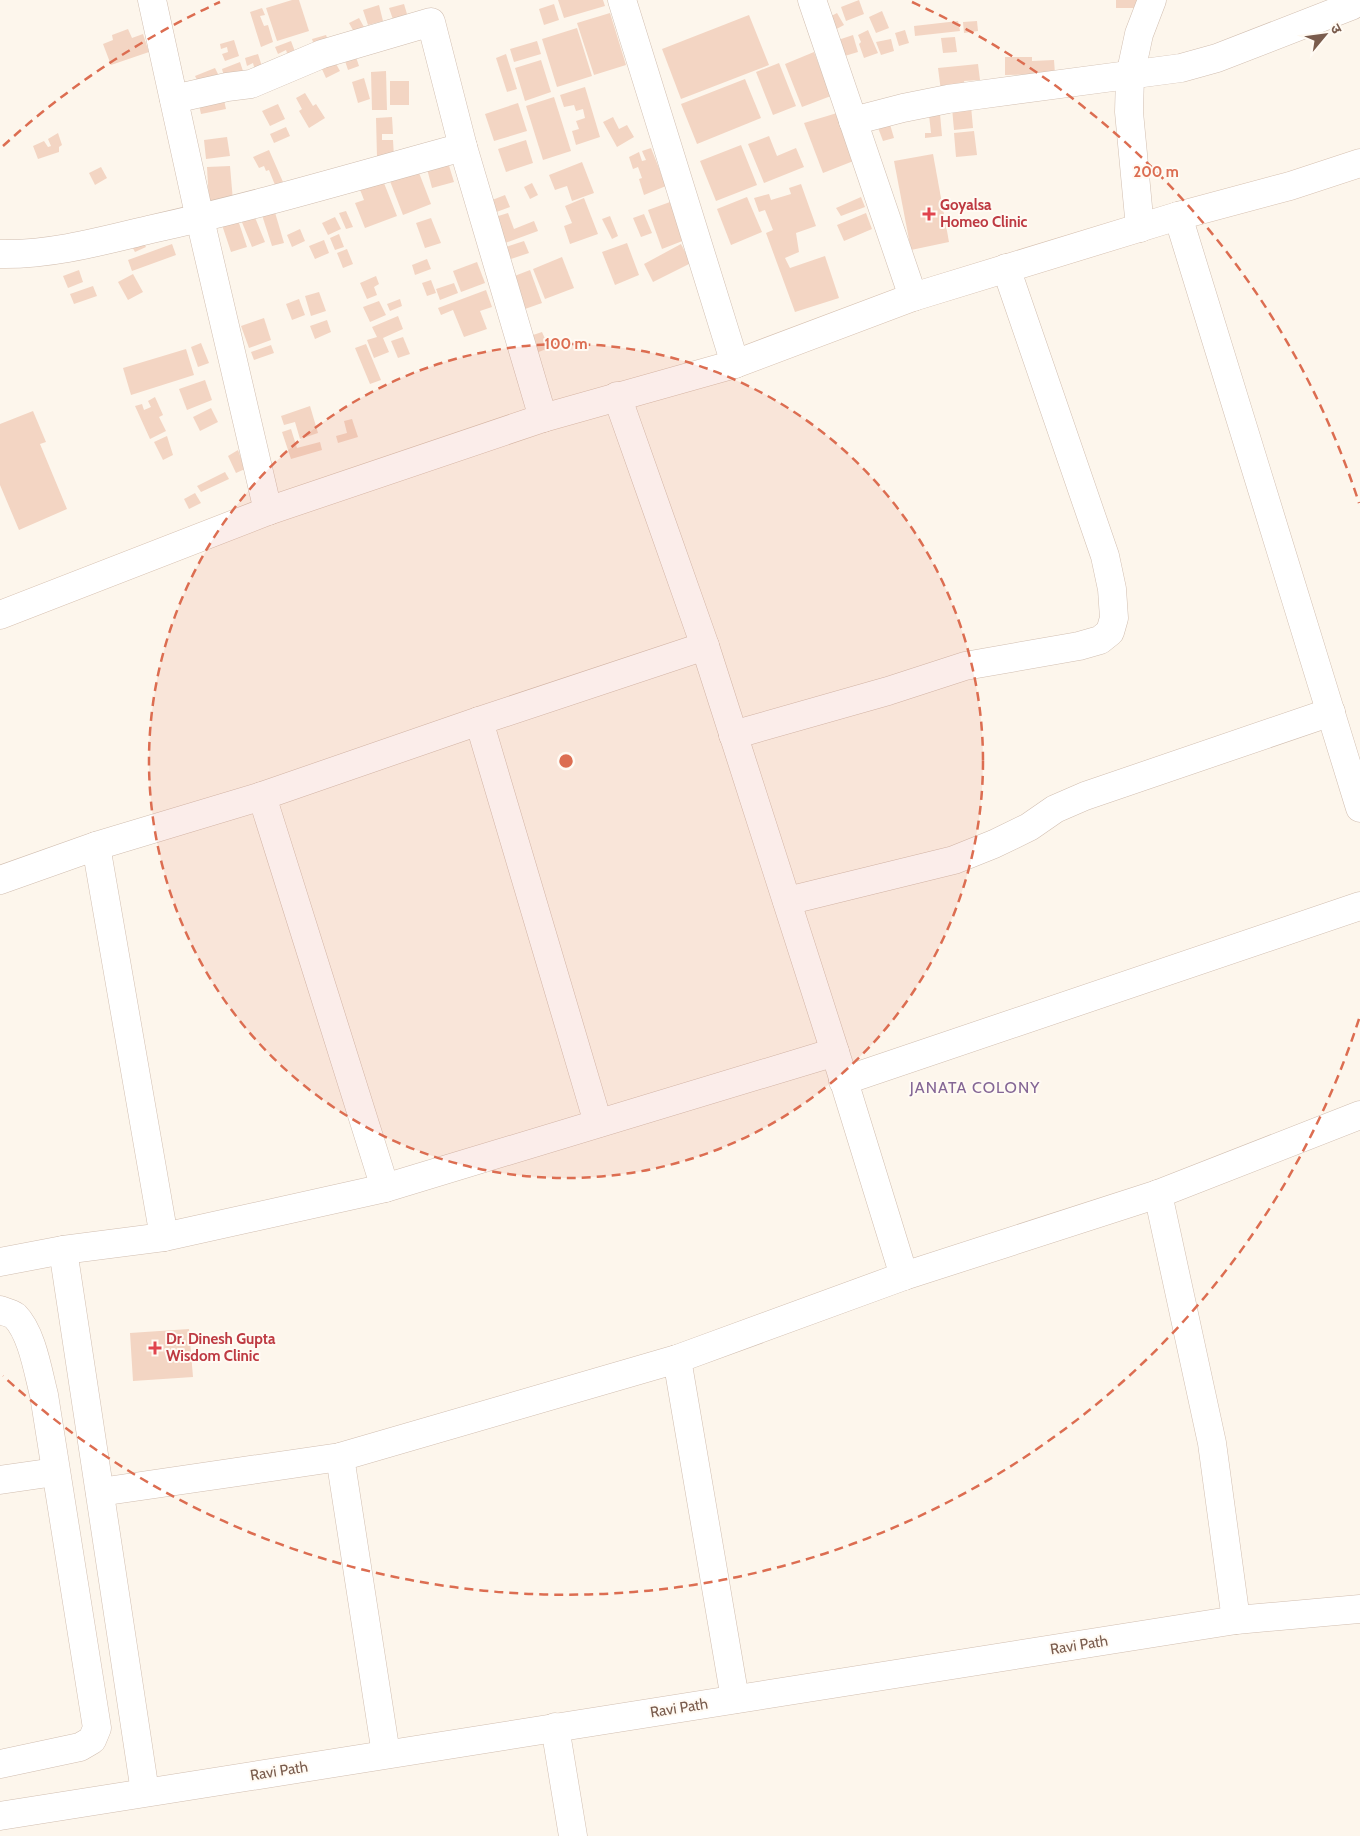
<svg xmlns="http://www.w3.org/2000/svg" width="1360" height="1836" font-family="Cabin,'Noto Sans Devanagari',sans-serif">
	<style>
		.building { fill: #f3d5c3 }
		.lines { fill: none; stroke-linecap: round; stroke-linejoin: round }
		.street-casing { stroke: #d1beb0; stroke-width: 29 }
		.secondary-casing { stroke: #d6c0b0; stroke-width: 29 }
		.street { stroke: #fff; stroke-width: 28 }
		.secondary { stroke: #fff; stroke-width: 28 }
		.ring { fill: none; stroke: #dc6d51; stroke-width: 2.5; stroke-dasharray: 9 6 }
		.health-dot { fill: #e0444e; stroke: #fffaf3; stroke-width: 2 }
		.labels { text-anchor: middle; stroke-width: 4; stroke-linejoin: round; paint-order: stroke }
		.health-label { font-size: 15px; font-weight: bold; fill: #be3a42; stroke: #fffaf3; text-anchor: start }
		.street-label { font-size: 15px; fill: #7a5c4d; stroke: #fffaf3 }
		.neighbourhood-label { font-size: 16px; letter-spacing: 1px; fill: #846695; stroke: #fffaf3 }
		.centre { fill: #dc6d51; stroke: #fffaf3; stroke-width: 2.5 }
		.ring-label { font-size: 15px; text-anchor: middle; font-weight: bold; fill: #dc6d51; stroke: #fffaf3; stroke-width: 4; stroke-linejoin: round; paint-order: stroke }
	</style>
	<rect width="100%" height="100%" fill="#fdf6ec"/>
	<g class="building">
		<polygon points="292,0 299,0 309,31 277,41 266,8"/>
		<polygon points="558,0 603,0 605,6 564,18"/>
		<polygon points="859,0 864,14 846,21 841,7"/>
		<rect x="1116" y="0" width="23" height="8"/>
		<polygon points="404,4 410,24 396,28 389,8"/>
		<polygon points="554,4 559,20 544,25 539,9"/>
		<polygon points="379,5 383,21 368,25 363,10"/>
		<polygon points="262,8 265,15 260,16 264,26 268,25 273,42 261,47 250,12"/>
		<polygon points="882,11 889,28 876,33 869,17"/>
		<polygon points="610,13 626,65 594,75 577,23"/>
		<polygon points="837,13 844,25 829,33 822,21"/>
		<polygon points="749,15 769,65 681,99 662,49"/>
		<polygon points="359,18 369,36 359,41 349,23"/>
		<polygon points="958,21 960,31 915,36 914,26"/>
		<polygon points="977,21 978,31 964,33 963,22"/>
		<polygon points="577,28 592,76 557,87 542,39"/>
		<polygon points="128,29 132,38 143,34 149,52 111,65 103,44 113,40 112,35"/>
		<polygon points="868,30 878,53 864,58 859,44 861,42 858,35"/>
		<polygon points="905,30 909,43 899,46 895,33"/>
		<polygon points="326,35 331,49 317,54 312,39"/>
		<polygon points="853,35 858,52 838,58 832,42"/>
		<polygon points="955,37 957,52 943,53 941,38"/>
		<polygon points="891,39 894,51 881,55 876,42"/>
		<polygon points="234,40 239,56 225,61 222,54 228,52 227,47 221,49 220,44"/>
		<polygon points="291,41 299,62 289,59 286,50 278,54 275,47"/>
		<polygon points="537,41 541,54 514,62 510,49"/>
		<polygon points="353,48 359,66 348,70 342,52"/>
		<polygon points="814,52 831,96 802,107 785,64"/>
		<polygon points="258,54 265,76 257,78 253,63 247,66 245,58"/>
		<polygon points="506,54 517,89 507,92 496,58"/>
		<polygon points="331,55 340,71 326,78 321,67"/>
		<polygon points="1005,57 1032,57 1032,61 1054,60 1055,74 1005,75"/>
		<polygon points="541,60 551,92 525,101 515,68"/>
		<polygon points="240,62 244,74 225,80 222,69"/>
		<polygon points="779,63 796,106 773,115 756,72"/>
		<polygon points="978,64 980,80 964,81 965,89 941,91 938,68"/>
		<polygon points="215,68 220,78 200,86 195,76"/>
		<polygon points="386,71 387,110 372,110 371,72"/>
		<polygon points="364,78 370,99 358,103 352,82"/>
		<polygon points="745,79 761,118 697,144 681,104"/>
		<rect x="390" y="81" width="19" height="24"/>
		<polygon points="585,87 600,137 576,145 572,131 579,129 576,121 585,118 583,109 576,111 574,105 564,107 560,95"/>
		<polygon points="222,91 226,109 201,114 197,96"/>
		<polygon points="305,93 313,106 316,104 325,118 309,128 299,111 302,109 296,98"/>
		<polygon points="554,97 571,151 543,160 526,106"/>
		<polygon points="518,103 527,131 494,141 485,114"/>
		<polygon points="278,104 285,119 270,126 262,111"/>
		<polygon points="971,106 973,128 954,130 952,108"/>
		<polygon points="837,113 856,160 823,173 804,123"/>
		<polygon points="940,114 942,136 925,138 925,133 931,133 929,115"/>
		<polygon points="392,117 393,134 382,134 382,140 393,140 394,157 377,157 376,118"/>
		<polygon points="613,117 619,129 627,125 634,137 617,147 603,122"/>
		<polygon points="889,121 894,138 883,141 877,125"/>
		<polygon points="286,127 290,136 274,143 270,134"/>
		<polygon points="974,131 977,155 956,157 954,133"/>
		<polygon points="58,133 62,145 59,147 59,152 38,159 33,146 44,141 48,147 51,146 48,139"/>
		<polygon points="769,136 777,156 796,148 804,167 764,183 748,144"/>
		<polygon points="227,137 230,156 206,159 204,140"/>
		<polygon points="526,140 533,163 506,172 498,149"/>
		<polygon points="741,145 757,185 716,201 700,161"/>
		<polygon points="651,148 666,186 644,195 639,179 642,178 638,167 633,169 629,157 639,152 642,161 646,160 642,151"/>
		<polygon points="269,150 283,182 275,185 269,170 266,171 264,166 259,168 253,157"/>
		<polygon points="933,154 949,242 911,250 894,161"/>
		<polygon points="447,159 454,182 432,188 426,165"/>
		<polygon points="582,162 594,193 572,201 567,186 555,190 549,175"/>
		<polygon points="416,165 431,204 403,215 388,176"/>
		<polygon points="230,166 233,201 209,202 207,167"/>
		<polygon points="101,167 107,178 95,185 89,173"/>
		<polygon points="382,178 397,216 365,228 355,203 364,200 359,187"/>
		<polygon points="532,183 538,195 530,199 524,187"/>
		<polygon points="801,184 816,226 796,233 799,252 785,258 790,268 825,256 839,298 795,312 766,233 773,230 765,210 759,212 754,198 769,194 771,200 791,194 789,188"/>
		<polygon points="505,195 510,207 491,214 487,202"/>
		<polygon points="747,197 762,232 731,245 717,209"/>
		<polygon points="861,197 865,207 841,216 836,208"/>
		<polygon points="584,198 598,234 570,244 564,226 572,223 565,206"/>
		<polygon points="670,202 685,240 662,249 648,210"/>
		<polygon points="274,209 284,243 272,246 261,212"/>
		<polygon points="252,210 265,242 252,247 239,215"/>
		<polygon points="346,211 353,227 346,229 339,213"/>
		<polygon points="508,213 514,229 534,221 538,231 505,243 495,217"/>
		<polygon points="866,213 872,229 844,241 837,225"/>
		<polygon points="644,214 652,233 641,237 633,218"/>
		<polygon points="610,216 618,236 612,239 602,219"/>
		<polygon points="237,217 247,247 231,252 221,222"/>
		<polygon points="335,217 341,229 328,235 322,223"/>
		<polygon points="431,218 441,243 425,248 416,223"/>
		<polygon points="300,229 305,241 292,247 287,235"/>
		<polygon points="339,234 344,247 335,250 330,238"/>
		<polygon points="140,235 146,247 135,252 129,241"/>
		<polygon points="324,240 329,253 315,259 309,246"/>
		<polygon points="524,241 529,253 511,259 506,247"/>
		<polygon points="627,243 639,275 615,285 602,252"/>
		<polygon points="172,244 176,255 132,271 128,260"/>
		<polygon points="681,244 691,263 653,282 644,264"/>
		<polygon points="347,249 353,264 343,268 337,253"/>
		<polygon points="562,257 574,288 545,299 533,269"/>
		<polygon points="427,259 431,269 415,275 412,265"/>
		<polygon points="477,262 485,283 461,292 453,271"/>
		<polygon points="79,270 83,282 68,288 63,276"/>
		<polygon points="530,270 542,303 525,309 512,277"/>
		<polygon points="133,274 143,292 128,300 118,282"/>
		<polygon points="376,276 379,284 374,287 377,295 367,299 360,283"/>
		<polygon points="431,280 436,293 427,296 422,283"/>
		<polygon points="454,283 458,293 440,300 436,289"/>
		<polygon points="93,286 97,296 74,304 70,294"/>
		<polygon points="486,290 492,307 480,311 487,329 464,337 453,310 441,315 438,308"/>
		<polygon points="319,292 326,311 311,316 305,296"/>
		<polygon points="299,299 305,315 292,320 286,304"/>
		<polygon points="400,299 402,306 390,311 387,304"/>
		<polygon points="379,301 386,315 370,322 363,307"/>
		<polygon points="398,316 403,329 383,338 389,352 374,358 367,340 377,337 372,327"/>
		<polygon points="264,318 271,340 249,348 241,326"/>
		<polygon points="327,320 331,332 315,339 310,326"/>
		<polygon points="542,332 546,341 556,336 559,344 536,353 530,336"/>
		<polygon points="403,337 410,354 398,358 391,341"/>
		<polygon points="201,343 209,363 198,367 191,347"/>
		<polygon points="366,344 381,380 370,384 355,348"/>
		<polygon points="271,345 274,353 254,360 251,352"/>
		<polygon points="186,349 194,375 131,395 123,368"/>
		<polygon points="205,380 212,400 187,410 179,389"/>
		<polygon points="155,397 163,415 159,417 166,431 150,439 135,406 142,404 144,410 151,407 148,401"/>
		<polygon points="310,406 318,433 300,439 295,422 284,425 281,416"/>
		<polygon points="211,408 218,422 200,431 193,417"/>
		<polygon points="33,411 46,442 40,444 67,509 19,530 0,485 0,424"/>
		<polygon points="352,419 358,437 338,443 336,436 347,433 344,421"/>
		<polygon points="291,429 297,448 320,442 322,450 291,459 282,432"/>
		<polygon points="167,436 173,455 163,460 154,442"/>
		<polygon points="238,450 245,469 236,473 228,456"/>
		<polygon points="225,472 229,479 201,492 197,486"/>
		<polygon points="195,493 201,503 189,509 184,499"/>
		<polygon points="189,1329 193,1377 133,1381 130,1333"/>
	</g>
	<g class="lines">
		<defs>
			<g id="street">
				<polyline points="152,0 200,219 268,511"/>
				<polyline points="622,0 735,364"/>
				<polyline points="812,0 913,297"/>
				<polyline points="174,99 227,87 251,84 322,54 431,22 463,147 543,418"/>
				<polyline points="853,121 903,108 948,99 1181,68 1217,58 1351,6"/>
				<polyline points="1178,216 1360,808"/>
				<polyline points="1140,228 1129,112 1130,76 1139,34 1152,0"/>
				<path d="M0,254C52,255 102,241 152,229C257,206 360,175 463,147"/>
				<polyline points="617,396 705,646 835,1052 904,1276"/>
				<polyline points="479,721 598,1123"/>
				<polyline points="733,735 888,691 965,666 1079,646 1100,640 1110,632 1114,618 1112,589 1105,556 1006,268"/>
				<polyline points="262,796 385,1188"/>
				<polyline points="96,846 164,1237"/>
				<polyline points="0,880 96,846 262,796 479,721 705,646"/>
				<polyline points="787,901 954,860 994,844 1029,827 1055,809 1085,796 1331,712"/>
				<polyline points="843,1081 1360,906"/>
				<polyline points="1158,1194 1212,1443 1236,1620"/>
				<polyline points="63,1250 145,1792"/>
				<polyline points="0,1262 63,1250 164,1237 385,1188 835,1052"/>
				<path d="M0,1310C5,1312 11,1313 15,1316C32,1333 38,1372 44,1395L97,1728L92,1740L80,1747L0,1764"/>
				<polyline points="677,1359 735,1699"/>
				<polyline points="340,1457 386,1754"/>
				<polyline points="0,1480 55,1472"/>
				<polyline points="100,1492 340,1457 677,1359 904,1276 1158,1194 1360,1115"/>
				<polyline points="555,1727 573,1836"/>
				<polyline points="0,1816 1236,1620 1360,1609"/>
			</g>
			<polyline id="secondary" points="0,615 268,511 543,418 735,364 913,297 1178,216 1290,186 1360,163"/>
		</defs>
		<use href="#street" class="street-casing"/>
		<use href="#secondary" class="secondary-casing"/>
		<use href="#street" class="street"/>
		<use href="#secondary" class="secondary"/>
	</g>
	<circle cx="566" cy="761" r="417" fill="#dc6d51" fill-opacity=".12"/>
	<g class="ring">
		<circle cx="566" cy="761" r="417"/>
		<path d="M1359 1019A834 834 0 0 1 3 1376M3 146A834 834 0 0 1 220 2M912 2A834 834 0 0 1 1359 503"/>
	</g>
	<g class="health-dot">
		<path d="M926.5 206.5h5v5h5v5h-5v5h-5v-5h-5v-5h5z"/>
		<path d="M152.5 1340.5h5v5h5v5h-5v5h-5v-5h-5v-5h5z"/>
	</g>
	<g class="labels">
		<g class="health-label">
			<text x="940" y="210">Goyalsa<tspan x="940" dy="17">Homeo Clinic</tspan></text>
			<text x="166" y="1344">Dr. Dinesh Gupta<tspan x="166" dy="17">Wisdom Clinic</tspan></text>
		</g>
		<g class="street-label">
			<text transform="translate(1079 1645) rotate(-9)" y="5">Ravi Path</text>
			<text transform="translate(679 1708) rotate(-9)" y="5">Ravi Path</text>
			<text transform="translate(279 1771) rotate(-9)" y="5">Ravi Path</text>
		</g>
		<g class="neighbourhood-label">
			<text x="975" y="1093">JANATA COLONY</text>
		</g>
	</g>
	<circle cx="566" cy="761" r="8" class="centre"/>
	<g class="ring-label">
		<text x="1156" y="177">200 m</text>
		<text x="566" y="349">100 m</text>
	</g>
	<g transform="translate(1325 35) rotate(61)" stroke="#fffaf3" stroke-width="4" paint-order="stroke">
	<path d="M0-4L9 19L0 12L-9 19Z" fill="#7a5c4d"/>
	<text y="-8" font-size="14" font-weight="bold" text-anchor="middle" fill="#7a5c4d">उ</text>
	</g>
</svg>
